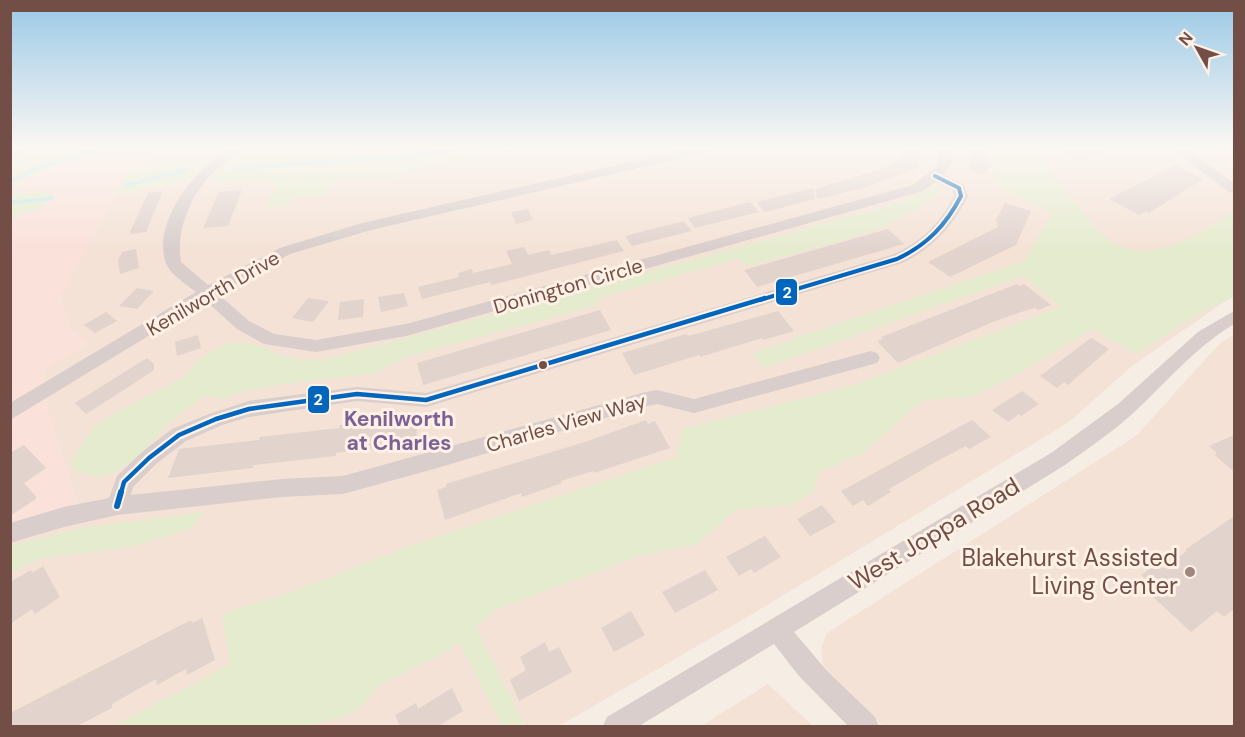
<svg xmlns="http://www.w3.org/2000/svg" width="1245" height="737" font-family="'DM Sans',sans-serif">
	<style>
		.residential { fill: #f4e2d6 }
		.commercial { fill: #fae1da }
		.green { fill: #e5ebcf }
		.lines { fill: none; stroke-linecap: round; stroke-linejoin: round }
		.stream { stroke: #c6e9e6; stroke-width: 4 }
		.building { fill: #e2d3cd }
		.minor { fill: #d9cecb; fill-rule: evenodd }
		.highway { fill: #ddcdca; fill-rule: evenodd }
		.bus-1-far2-casing { stroke: #fff1e5; stroke-width: 8 }
		.bus-1-far1-casing { stroke: #fff1e5; stroke-width: 9 }
		.bus-1-casing { stroke: #fff1e5; stroke-width: 10 }
		.bus-1-far2 { stroke: #0065bd; stroke-width: 4 }
		.bus-1-far1 { stroke: #0065bd; stroke-width: 4.5 }
		.bus-1 { stroke: #0065bd; stroke-width: 6 }
		.bus-dot { fill: #734e46; stroke: #fff1e5; stroke-width: 2 }
		.poi-dot { fill: #a1867e; stroke: #fff1e5; stroke-width: 2 }
		.labels { text-anchor: middle; stroke-width: 6; stroke-linejoin: round; paint-order: stroke }
		.street-label { font-size: 20px; fill: #734e46; stroke: #fff1e5 }
		.neighbourhood-label { font-size: 21px; font-weight: bold; fill: #7c6197; stroke: #fff1e5 }
		.near-street-label { font-size: 24px; fill: #734e46; stroke: #fff1e5 }
		.near-poi-label { font-size: 24px; fill: #734e46; stroke: #fff1e5; text-anchor: end }
		.line-badge { stroke: #fff1e5; stroke-width: 2 }
		.badge-label { font-size: 16px; text-anchor: middle; font-weight: bold; fill: #fff }
	</style>
	<rect width="100%" height="100%" fill="#f6ede5"/>
	<g class="residential">
		<polygon points="170,147 349,147 322,149 389,174 513,147 1234,147 1234,295 1132,366 1070,421 1043,438 737,623 559,726 525,726 456,588 144,726 11,726 11,530 80,510 47,408 45,370 71,329 60,296 116,194 183,182 205,160 194,157 143,166"/>
		<polygon points="1234,335 1234,726 883,726 836,683 823,666 821,648 827,633 1136,436 1221,342"/>
		<polygon points="436,597 502,726 226,726"/>
		<polygon points="768,684 813,726 701,726"/>
	</g>
	<polygon class="commercial" points="78,147 170,147 143,166 129,169 60,297 71,329 88,344 45,370 47,408 80,510 11,530 11,168"/>
	<g class="green">
		<path d="M35,147H110L47,168L12,187L22,194L44,192L53,195C47,209 24,214 11,218V155Z"/>
		<path d="M349,147H513L414,169L389,178L354,177L335,180C327,200 315,198 295,197L283,207L265,206L277,185L276,181H210L226,165L244,154Z"/>
		<path d="M992,147H1041C1050,172 1066,192 1083,212C1091,221 1099,232 1108,239C1150,270 1199,233 1234,211V297L1201,312L1137,354L1092,329L1008,380L971,397L924,400L863,453L819,472L813,493L791,505L736,510L698,544L642,555L495,610L476,627L524,723L518,726H502L459,642L447,652L381,684L355,713L309,726H114L230,664L222,614L297,590L410,546L677,457L682,429L854,385L1060,307L1023,276L764,368L752,353L1024,261L1052,214L1001,188L995,178Z"/>
		<polygon points="194,157 206,160 183,182 116,194 129,169"/>
		<path d="M935,183L940,185L939,193C886,236 811,248 747,266L738,259L599,298L598,305L406,357L377,373L277,385L238,393L226,399L204,396L170,422L140,455L112,474L96,477L74,470L71,462L91,430L116,412L181,379L196,362L217,348L229,343L251,344L271,350L277,355L303,360L328,359L885,207L910,198Z"/>
		<polygon points="205,512 189,530 125,548 43,558 11,573 11,545 81,528"/>
	</g>
	<g class="lines">
		<g class="stream">
			<polyline points="237,168 416,156 473,147"/>
			<polyline points="10,181 41,167 108,147"/>
			<polyline points="127,185 185,170"/>
			<polyline points="10,203 52,198"/>
		</g>
	</g>
	<g class="building">
		<polygon points="905,147 921,147 921,155 916,160 919,168 863,188 817,199 815,189 888,167 904,152"/>
		<polygon points="969,147 985,147 992,167 988,166 987,174 970,171 971,153"/>
		<polygon points="1051,147 1116,147 1081,162"/>
		<polygon points="1175,165 1203,179 1149,213 1146,211 1139,215 1109,199"/>
		<polygon points="813,188 815,197 814,199 766,212 763,211 757,202"/>
		<polygon points="242,190 228,226 203,228 219,192"/>
		<polygon points="163,191 146,232 129,234 148,193"/>
		<polygon points="750,202 759,212 695,228 688,218"/>
		<polygon points="1005,203 1031,211 1016,245 950,277 928,262 998,227 996,220"/>
		<polygon points="528,209 533,220 516,224 511,212"/>
		<polygon points="684,221 692,231 632,246 625,236"/>
		<polygon points="888,229 904,244 757,287 744,270"/>
		<polygon points="617,240 624,251 491,285 490,282 422,299 418,287 455,278 459,277 458,273 472,269 473,273 512,264 506,251 524,247 528,255 549,250 551,255"/>
		<polygon points="136,249 139,268 120,274 118,260 122,252"/>
		<polygon points="1017,284 1019,286 1024,284 1051,305 1038,310 1035,308 1021,312 995,321 898,363 877,341 883,339 881,337"/>
		<polygon points="137,288 154,291 137,309 119,306"/>
		<polygon points="404,293 408,306 381,312 378,297"/>
		<polygon points="308,298 329,301 313,322 292,318"/>
		<polygon points="364,299 363,317 338,320 340,302"/>
		<polygon points="600,310 611,330 423,385 417,363"/>
		<polygon points="778,311 794,331 763,340 762,338 700,357 699,355 634,375 622,353 686,334 688,336"/>
		<polygon points="106,312 117,321 95,333 84,325"/>
		<polygon points="198,335 201,348 177,356 175,342"/>
		<polygon points="1091,338 1109,349 1068,385 1064,382 1057,388 1040,376"/>
		<polygon points="147,358 154,364 154,370 113,397 86,414 75,403"/>
		<polygon points="1022,391 1039,404 1021,416 1019,414 1008,422 992,410"/>
		<polygon points="418,417 416,443 336,453 336,456 253,465 253,468 168,478 179,449 259,440 260,437 339,428 340,425"/>
		<polygon points="646,420 648,424 655,421 670,448 594,473 593,471 561,481 562,483 522,497 521,493 445,520 437,490 446,487 446,484 588,441"/>
		<polygon points="972,420 991,437 969,449 966,446 939,460 889,489 891,492 868,506 863,500 853,506 841,491"/>
		<polygon points="1234,435 1234,472 1215,455 1217,453 1209,446"/>
		<polygon points="24,445 46,468 24,483 37,498 10,516 10,453"/>
		<polygon points="822,505 836,522 810,536 797,519"/>
		<polygon points="1234,516 1234,609 1224,617 1217,611 1191,632 1141,586 1148,581 1141,575 1157,564 1163,568 1187,551 1185,550"/>
		<polygon points="765,536 781,557 754,573 751,569 739,576 726,557"/>
		<polygon points="43,566 60,597 35,614 32,609 10,624 10,582 31,570 32,573"/>
		<polygon points="705,570 718,590 675,613 662,592"/>
		<polygon points="631,611 645,635 614,652 601,628"/>
		<polygon points="202,618 215,660 187,675 186,669 157,685 156,679 112,704 112,708 77,726 10,726 10,713 191,620 192,623"/>
		<polygon points="545,642 549,652 559,647 572,672 519,701 510,680 526,670 520,657"/>
		<polygon points="452,688 463,711 438,726 400,726 395,715 416,703 418,709"/>
	</g>
	<g class="lines">
		<g class="minor">
			<path d="M234,147H250C243,155 229,159 219,167C193,189 175,228 181,262L208,285L280,248L362,223L696,147H718L712,151L371,230L290,254L218,294L249,321L274,334L316,340L406,324L913,185L937,166L939,147H951L952,161L944,175L964,185L968,196C953,226 933,248 902,263L426,407L357,401L249,417L222,425L186,441L156,464L133,487L131,495L282,479L343,476L642,393L657,390L694,399L871,351L877,353L880,358L877,363L694,413L657,404L642,407L434,469L343,494L282,497L117,515L64,527L10,543V523L64,507L109,498L117,476L142,452L172,429L209,414L249,401L357,387L426,393L892,255C920,243 940,224 954,196L953,190L936,182L923,191L406,336L316,352L264,344L237,329L206,301L10,420V403L196,292C187,285 170,274 166,263C151,221 199,163 234,147Z"/>
			<polygon points="1169,147 1183,147 1234,183 1234,193 1229,192"/>
			<path d="M1234,311V324C1194,348 1165,384 1131,415C1111,433 1087,449 1065,465L794,632L827,671L875,717L879,726H848L799,676L774,644L639,726H603L607,717L1051,453L1118,404L1198,332Z"/>
		</g>
		<polygon class="highway" points="10,147 32,147 29,151 10,157"/>
		<defs>
			<path id="bus-1-far2" d="M760,300L897,259C927,245 946,225 961,196L959,188L935,176"/>
			<polyline id="bus-1-far1" points="121,493 124,482 149,458 179,435 216,419 249,409 357,394 426,400 765,298"/>
			<polyline id="bus-1" points="117,506 121,492"/>
		</defs>
		<use href="#bus-1-far2" class="bus-1-far2-casing"/>
		<use href="#bus-1-far1" class="bus-1-far1-casing"/>
		<use href="#bus-1" class="bus-1-casing"/>
		<use href="#bus-1-far2" class="bus-1-far2"/>
		<use href="#bus-1-far1" class="bus-1-far1"/>
		<use href="#bus-1" class="bus-1"/>
	</g>
	<linearGradient id="sky" x2="0" y2="1"><stop stop-color="#9ac9e7"/><stop offset="0.59" stop-color="#fbf7f3"/><stop offset="1" stop-color="#fbf7f3" stop-opacity="0"/></linearGradient>
	<rect width="1245" height="250" fill="url(#sky)"/>
	<circle class="bus-dot" cx="543" cy="365" r="5"/>
	<circle class="poi-dot" cx="1190" cy="572" r="6"/>
	<g class="labels">
		<g class="street-label">
			<text transform="translate(568 286) rotate(-16)" y="7">Donington Circle</text>
			<text transform="translate(213 293) rotate(-30)" y="7">Kenilworth Drive</text>
			<text transform="translate(566 423) rotate(-16)" y="7">Charles View Way</text>
		</g>
		<g class="neighbourhood-label">
			<text x="399" y="426">Kenilworth<tspan x="399" dy="24">at Charles</tspan></text>
		</g>
		<g class="near-street-label">
			<text transform="translate(934 534) rotate(-31)" y="8">West Joppa Road</text>
		</g>
		<g class="near-poi-label">
			<text x="1178" y="566">Blakehurst Assisted<tspan x="1178" dy="28">Living Center</tspan></text>
		</g>
	</g>
	<g class="line-badge">
		<rect x="775" y="278" width="23" height="28" rx="6" fill="#0065bd"/>
		<rect x="307" y="385" width="23" height="29" rx="6" fill="#0065bd"/>
	</g>
	<g class="badge-label">
		<text x="787" y="298">2</text>
		<text x="318" y="405">2</text>
	</g>
	<rect width="1245" height="737" fill="none" stroke="#734e46" stroke-width="24"/>
	<g transform="translate(1197 48) rotate(310)" stroke="#fff1e5" stroke-width="4.5" paint-order="stroke">
	<path d="M0-4.5L10 22L0 15L-10 22Z" fill="#734e46"/>
	<text y="-9" font-size="16" font-weight="bold" text-anchor="middle" fill="#734e46">N</text>
	</g>
</svg>
